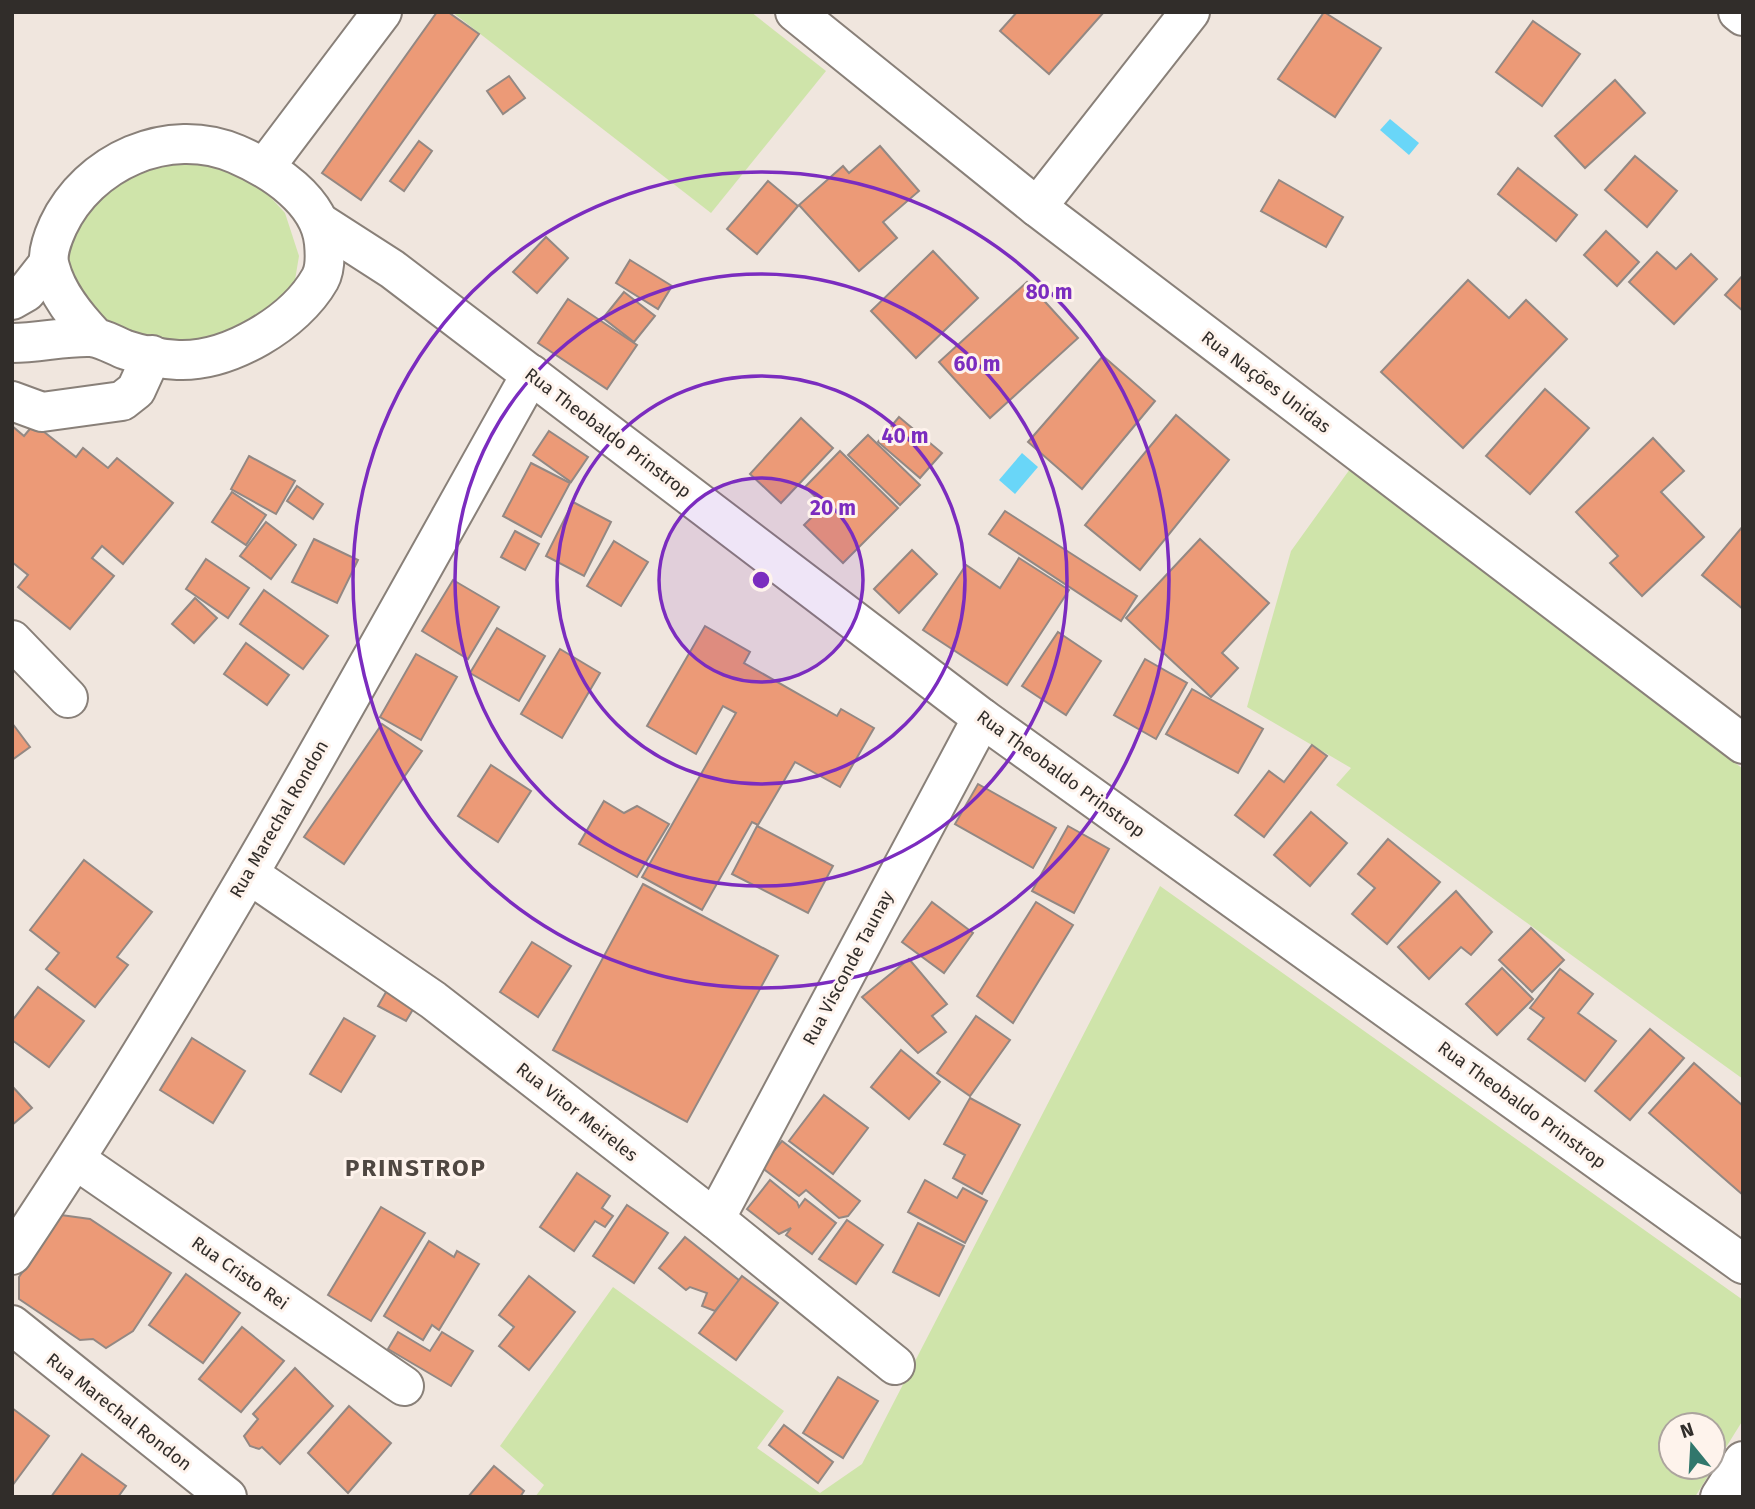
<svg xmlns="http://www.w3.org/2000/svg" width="1755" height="1509" font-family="'Fira Sans',sans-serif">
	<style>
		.green { fill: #cfe4aa; fill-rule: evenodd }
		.water { fill: #69d6f8 }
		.building { fill: #ec9a77; stroke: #938883; stroke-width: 2 }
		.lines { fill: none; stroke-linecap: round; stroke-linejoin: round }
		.street-casing { stroke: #898079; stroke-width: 42 }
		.secondary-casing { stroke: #898079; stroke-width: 42 }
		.street { stroke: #fff; stroke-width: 38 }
		.secondary { stroke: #fff; stroke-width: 38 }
		.ring { fill: none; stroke: #7b2cbf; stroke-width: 3.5 }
		.labels { text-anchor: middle; stroke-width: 6; stroke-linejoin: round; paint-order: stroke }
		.street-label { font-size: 18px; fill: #312d2a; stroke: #fef3ec }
		.district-label { font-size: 24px; font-weight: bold; letter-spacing: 2px; fill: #4f4741; stroke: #fef3ec }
		.centre { fill: #7b2cbf; stroke: #fef3ec; stroke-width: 3.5 }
		.ring-label { font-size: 21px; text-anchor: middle; font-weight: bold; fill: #7b2cbf; stroke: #fef3ec; stroke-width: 6; stroke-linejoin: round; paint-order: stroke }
	</style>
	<rect width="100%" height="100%" fill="#f0e6de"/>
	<g class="green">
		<polygon points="452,12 751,12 826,71 711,213"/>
		<polygon points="199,160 232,171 263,189 285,213 299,256 294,286 273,314 215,342 145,341 93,314 67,265 69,239 79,215 127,173 162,164"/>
		<polygon points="1350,469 1743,769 1743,1079 1336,785 1351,768 1247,707 1291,551"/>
		<path d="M1160,886L1743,1300V1420L1695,1497H535L544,1485L500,1446L613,1287L784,1411L757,1448L820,1493L862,1464ZM1671,1425H1713V1467H1671Z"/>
	</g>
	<g class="water">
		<polygon points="1390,119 1419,143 1409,155 1380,130"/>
		<polygon points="1022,453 1038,467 1015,494 999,480"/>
	</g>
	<g class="building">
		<polygon points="437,12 448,12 479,34 361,200 322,173"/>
		<polygon points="1017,12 1104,12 1049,74 1000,31"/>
		<polygon points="1324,12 1381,48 1335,117 1278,79"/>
		<polygon points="1533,21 1580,54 1542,106 1496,72"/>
		<polygon points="509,76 525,98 503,114 487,91"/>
		<polygon points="1615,80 1645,113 1585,168 1555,136"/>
		<polygon points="419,141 432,151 404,191 390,181"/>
		<polygon points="880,146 919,191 883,222 897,238 859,271 799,205 843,166 849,173"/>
		<polygon points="1635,156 1677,191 1647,227 1605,190"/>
		<polygon points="1518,168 1577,215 1556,241 1498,194"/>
		<polygon points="1279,180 1343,217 1326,247 1261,211"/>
		<polygon points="768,181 798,206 757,254 727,229"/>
		<polygon points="1606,231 1639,262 1617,286 1584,255"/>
		<polygon points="546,237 568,258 537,293 513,272"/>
		<polygon points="933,251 978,298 916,358 871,311"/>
		<polygon points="1657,252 1676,269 1691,254 1717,279 1674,324 1629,282"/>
		<polygon points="630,260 672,286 658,309 616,283"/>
		<polygon points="1743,275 1743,311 1725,295"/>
		<polygon points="1468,280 1509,318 1526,300 1567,339 1463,448 1381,372"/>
		<polygon points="1027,282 1078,338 990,418 939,362"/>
		<polygon points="624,292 655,316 634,342 603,318"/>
		<polygon points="568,299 637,345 607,389 538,343"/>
		<polygon points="1103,356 1155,401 1082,489 1028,442"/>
		<polygon points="1545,389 1589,428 1530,494 1486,456"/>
		<polygon points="1176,415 1229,460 1140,570 1085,525"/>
		<polygon points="899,417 942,453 920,478 878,442"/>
		<polygon points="801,418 833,448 781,503 750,474"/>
		<polygon points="34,424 76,457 83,448 108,468 117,458 173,503 123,564 102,546 92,558 114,576 70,629 18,587 28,575 12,562 12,426 24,436"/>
		<polygon points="549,431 588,457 571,482 533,455"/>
		<polygon points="868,435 920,485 900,505 848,455"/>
		<polygon points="1653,438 1684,471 1661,492 1704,537 1642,596 1610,563 1618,556 1576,512"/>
		<polygon points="840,451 898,508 843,563 804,525 824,505 805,487"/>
		<polygon points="249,456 295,481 276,514 231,489"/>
		<polygon points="531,463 570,483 541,537 503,516"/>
		<polygon points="297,486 323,504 313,519 287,501"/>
		<polygon points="232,492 266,515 246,545 212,522"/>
		<polygon points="573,502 611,522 584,576 546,556"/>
		<polygon points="1005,511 1137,596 1121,621 989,534"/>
		<polygon points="266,522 296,545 271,579 240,556"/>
		<polygon points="1743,526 1743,609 1702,575"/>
		<polygon points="515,531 539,544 525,570 501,557"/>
		<polygon points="314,539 358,560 337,603 292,582"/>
		<polygon points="1200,539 1269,603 1222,653 1238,668 1211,697 1126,618"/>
		<polygon points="614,541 648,562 621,606 587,586"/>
		<polygon points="912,550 937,574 899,613 874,589"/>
		<polygon points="1019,558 1069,590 1007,685 923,630 966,565 1000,588"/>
		<polygon points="206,559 249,588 228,618 186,589"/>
		<polygon points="453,580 499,607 468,659 422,631"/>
		<polygon points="264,590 328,636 303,669 240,624"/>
		<polygon points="195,598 217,618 194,643 172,624"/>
		<polygon points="705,626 750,652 744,663 837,716 841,709 874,728 840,787 795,762 758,825 752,822 702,910 642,877 736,713 723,706 696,754 647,726"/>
		<polygon points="497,628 545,656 519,701 470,673"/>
		<polygon points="1058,632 1101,661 1066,715 1022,686"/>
		<polygon points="246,643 289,675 267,705 224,674"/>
		<polygon points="560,649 600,673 562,738 521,714"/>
		<polygon points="416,654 457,677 421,740 380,717"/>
		<polygon points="1145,659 1187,683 1156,739 1114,715"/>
		<polygon points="1192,689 1263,729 1238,773 1166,734"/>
		<polygon points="12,723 30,747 12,760"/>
		<polygon points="382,724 422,751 344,864 304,837"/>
		<polygon points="1312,745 1327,756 1264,837 1235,815 1269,771 1284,782"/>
		<polygon points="491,765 531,791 498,842 458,816"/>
		<polygon points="978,784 1056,828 1033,868 955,824"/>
		<polygon points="604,801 624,813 637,806 669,824 637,877 579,844"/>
		<polygon points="1311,812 1347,843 1310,886 1274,855"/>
		<polygon points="757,826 833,866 808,913 732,874"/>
		<polygon points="1068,826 1109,849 1074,913 1032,891"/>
		<polygon points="1388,839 1440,882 1387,944 1352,914 1375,888 1358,874"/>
		<polygon points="84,860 152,912 117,957 128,965 95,1007 46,969 59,953 30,930"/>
		<polygon points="643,884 778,956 687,1122 553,1050"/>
		<polygon points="1456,891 1492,932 1471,955 1461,947 1429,979 1398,947"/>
		<polygon points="932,902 973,933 944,973 902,942"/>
		<polygon points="1036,902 1073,925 1013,1023 977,996"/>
		<polygon points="1531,928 1564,960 1532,992 1499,960"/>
		<polygon points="532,942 571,966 538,1017 500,992"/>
		<polygon points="909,959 947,1004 932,1016 946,1032 918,1053 862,997"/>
		<polygon points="1502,968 1533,999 1497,1035 1466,1004"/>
		<polygon points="1560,969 1593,994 1578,1013 1616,1041 1585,1081 1528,1039 1544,1018 1530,1008"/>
		<polygon points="390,985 418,1001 406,1021 378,1006"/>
		<polygon points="38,987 84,1021 49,1067 12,1040 12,1021"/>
		<polygon points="976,1016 1010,1040 970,1096 937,1073"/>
		<polygon points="344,1018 375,1036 341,1092 310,1074"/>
		<polygon points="1650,1029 1684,1058 1630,1120 1595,1091"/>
		<polygon points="192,1038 245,1071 213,1123 160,1090"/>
		<polygon points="901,1050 940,1082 909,1119 871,1087"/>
		<polygon points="1694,1063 1743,1106 1743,1195 1649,1113"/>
		<polygon points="12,1086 32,1108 12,1125"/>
		<polygon points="824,1095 868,1128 833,1174 789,1141"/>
		<polygon points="970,1098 1020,1125 982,1194 953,1178 965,1155 944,1144"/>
		<polygon points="782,1141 860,1201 848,1216 839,1218 806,1190 799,1196 761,1167"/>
		<polygon points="577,1173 610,1196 602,1208 613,1216 605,1227 595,1221 574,1251 540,1227"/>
		<polygon points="770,1180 797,1202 799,1207 805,1199 836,1223 812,1254 786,1235 791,1228 779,1234 747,1209"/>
		<polygon points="925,1180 957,1198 963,1188 987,1201 965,1243 908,1212"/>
		<polygon points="627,1205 668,1233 634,1283 593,1256"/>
		<polygon points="381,1207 425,1233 371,1321 328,1295"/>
		<polygon points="61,1215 90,1219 171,1273 133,1331 106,1348 93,1339 80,1340 19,1299 19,1277"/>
		<polygon points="847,1220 883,1245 856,1284 819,1259"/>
		<polygon points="918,1223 964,1246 939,1296 893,1272"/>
		<polygon points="685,1237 740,1281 715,1311 702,1306 707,1293 690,1287 686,1290 659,1268"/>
		<polygon points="429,1241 454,1257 457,1251 479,1264 439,1330 432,1325 423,1340 384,1316"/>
		<polygon points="186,1274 240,1313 203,1363 149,1325"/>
		<polygon points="529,1276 575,1312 529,1370 499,1346 514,1327 499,1315"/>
		<polygon points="742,1276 778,1303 736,1360 699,1333"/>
		<polygon points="242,1327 284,1361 241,1412 199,1379"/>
		<polygon points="398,1332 430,1351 442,1332 473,1351 451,1386 388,1349"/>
		<polygon points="295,1368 333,1406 280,1464 262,1447 259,1449 250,1446 244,1436 258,1419 253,1414"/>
		<polygon points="838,1377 878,1401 843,1458 803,1433"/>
		<polygon points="349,1406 391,1443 348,1493 308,1453"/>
		<polygon points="12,1408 49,1436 12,1486"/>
		<polygon points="784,1425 833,1462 818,1483 769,1445"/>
		<polygon points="82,1454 126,1486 118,1497 51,1497"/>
		<polygon points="494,1466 524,1491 520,1497 468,1497"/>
	</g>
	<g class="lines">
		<defs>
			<g id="street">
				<polyline points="795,12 1037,207 1743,744"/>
				<polyline points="1738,12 1743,16"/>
				<polyline points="265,167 382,12"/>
				<polyline points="1037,207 1190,12"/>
				<polyline points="12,401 42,412 122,401 136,390 152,355"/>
				<polyline points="12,640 68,698"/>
				<polyline points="249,874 433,1000 715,1219 895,1365"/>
				<polyline points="76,1160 404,1386"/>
				<polyline points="715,1219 982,718"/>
				<path d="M12,1255C202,972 364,671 531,374"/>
				<polyline points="12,1325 227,1497"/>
				<polyline points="1720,1497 1743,1461"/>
			</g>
			<g id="secondary">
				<polyline points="322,224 392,269 982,718 1743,1264"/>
				<polyline points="12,300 26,292 48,264"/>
				<path d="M12,343C39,343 65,336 91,337C103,338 115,346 126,350C141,355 162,359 178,360C229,362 295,323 320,279C325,270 325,254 324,243C320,200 273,170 236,154C168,125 88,162 58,226C53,237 46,255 50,267C57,294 76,317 95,337"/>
			</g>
		</defs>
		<use href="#street" class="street-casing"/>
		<use href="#secondary" class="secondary-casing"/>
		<use href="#street" class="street"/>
		<use href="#secondary" class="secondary"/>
	</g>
	<circle cx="761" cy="580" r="102" fill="#7b2cbf" fill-opacity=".12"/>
	<g class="ring">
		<circle cx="761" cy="580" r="102"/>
		<circle cx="761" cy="580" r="204"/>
		<circle cx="761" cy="580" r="306"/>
		<circle cx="761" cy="580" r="408"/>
	</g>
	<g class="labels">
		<g class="street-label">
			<text transform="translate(1266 382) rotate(37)" y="6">Rua Nações Unidas</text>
			<text transform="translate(608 433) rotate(37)" y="6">Rua Theobaldo Prinstrop</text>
			<text transform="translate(1061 774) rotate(36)" y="6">Rua Theobaldo Prinstrop</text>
			<text transform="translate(279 819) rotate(-60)" y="6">Rua Marechal Rondon</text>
			<text transform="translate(848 968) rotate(-62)" y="6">Rua Visconde Taunay</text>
			<text transform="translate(1522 1105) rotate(36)" y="6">Rua Theobaldo Prinstrop</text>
			<text transform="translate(577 1112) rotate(38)" y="6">Rua Vitor Meireles</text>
			<text transform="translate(240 1273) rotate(35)" y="6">Rua Cristo Rei</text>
			<text transform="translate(119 1412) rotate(38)" y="6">Rua Marechal Rondon</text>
		</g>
		<g class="district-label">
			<text x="416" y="1176">PRINSTROP</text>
		</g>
	</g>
	<circle cx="761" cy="580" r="10" class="centre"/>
	<g class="ring-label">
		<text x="1049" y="299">80 m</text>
		<text x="977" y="371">60 m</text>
		<text x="905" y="443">40 m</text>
		<text x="833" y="515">20 m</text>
	</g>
	<rect width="1755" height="1509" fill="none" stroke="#312d2a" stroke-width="28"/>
	<g transform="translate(1692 1446) rotate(342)"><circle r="33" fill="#fef3ec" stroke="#aca49e" stroke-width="2"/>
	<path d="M0-5L12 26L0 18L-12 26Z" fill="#31776c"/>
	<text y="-10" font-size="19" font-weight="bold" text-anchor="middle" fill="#312d2a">N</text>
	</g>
</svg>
